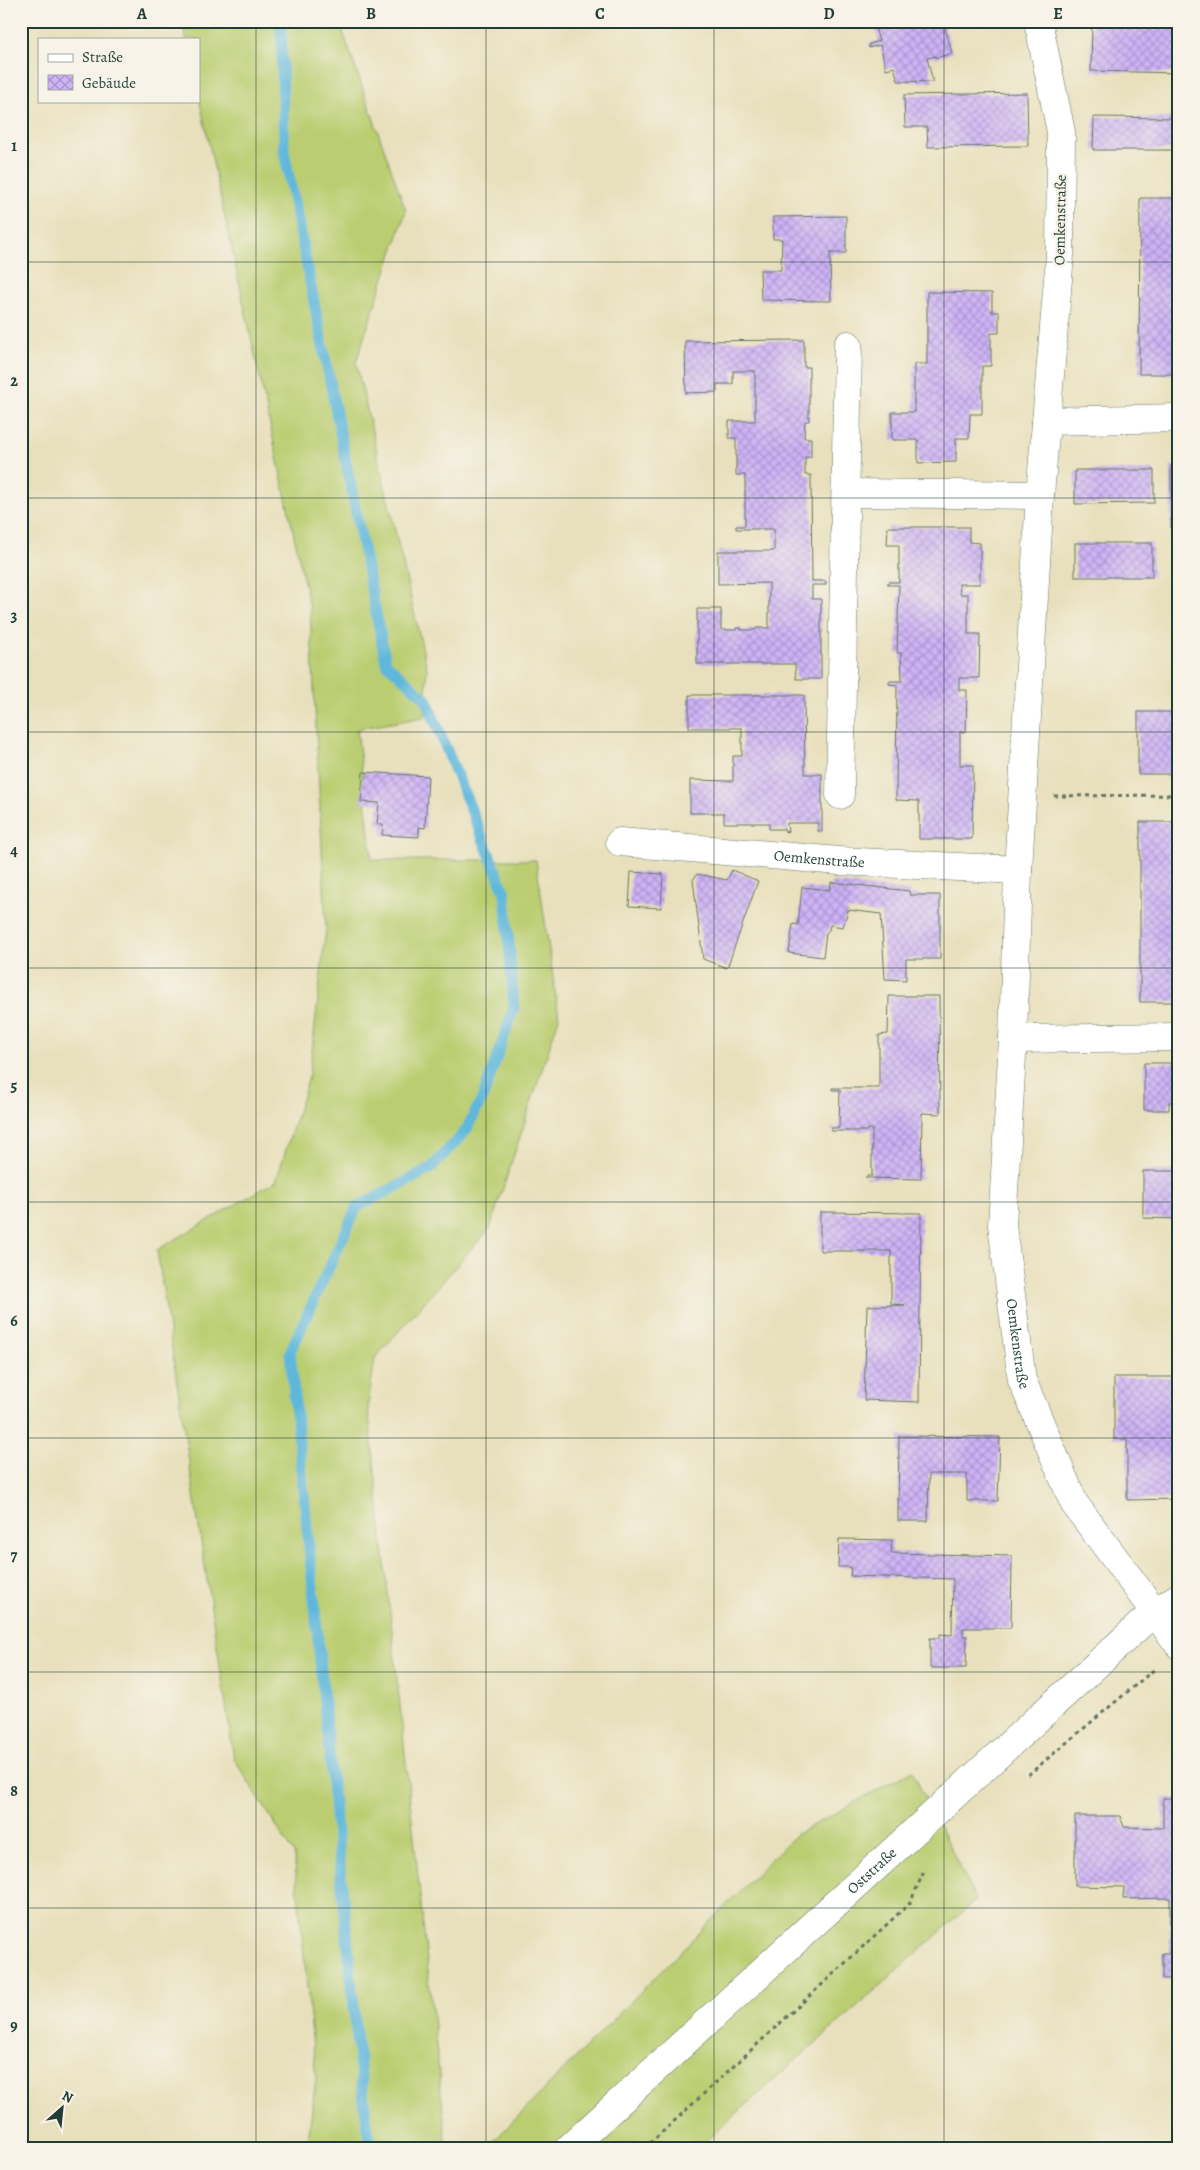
<svg xmlns="http://www.w3.org/2000/svg" width="1200" height="2170" font-family="Alegreya,serif">
	<style>
		.grass { fill: #bacd70; stroke: #6c8552 }
		.lines { fill: none; stroke-linecap: round; stroke-linejoin: round }
		.stream { stroke: #5eb7dc; stroke-width: 11 }
		.building { fill: url(#building-cross-hatch) }
		.street-casing { stroke: #657664; stroke-width: 29 }
		.secondary-casing { stroke: #657664; stroke-width: 29 }
		.path { stroke: #657664; stroke-width: 3; stroke-dasharray: 4 4; stroke-linecap: butt }
		.street { stroke: #fff; stroke-width: 28 }
		.secondary { stroke: #fff; stroke-width: 28 }
		.grid { fill: none; stroke: #1f3d34; stroke-width: 1; stroke-opacity: 0.55 }
		.labels { text-anchor: middle; stroke-width: 5; stroke-linejoin: round; paint-order: stroke }
		.street-label { font-size: 15px; fill: #1f3d34; stroke: #f7f3e8 }
		.neatline { fill: none; stroke: #1f3d34; stroke-width: 2 }
		.grid-label { font-size: 16px; text-anchor: middle; font-weight: bold; fill: #1f3d34 }
	</style>
	<defs>
		<pattern id="building-cross-hatch" width="8" height="8" patternUnits="userSpaceOnUse" patternTransform="scale(1.25)"><rect width="8" height="8" fill="#ceb3f7"/><path d="M0 0l8 8M0 8l8-8" fill="none" stroke="#a793c9"/></pattern>
	</defs>
	<rect width="100%" height="100%" fill="#f7f3e8"/>
	<filter id="ink" filterUnits="userSpaceOnUse"><feTurbulence type="fractalNoise" baseFrequency=".02" numOctaves="2"/><feDisplacementMap in="SourceGraphic" scale="10" xChannelSelector="R" yChannelSelector="G"/><feConvolveMatrix kernelMatrix="1 2 1 2 8 2 1 2 1" color-interpolation-filters="sRGB"/></filter>
	<filter id="wash" filterUnits="userSpaceOnUse"><feTurbulence type="fractalNoise" baseFrequency=".0096" numOctaves="4" result="noise"/><feDisplacementMap in="SourceGraphic" scale="20" xChannelSelector="R" yChannelSelector="G"/><feGaussianBlur stdDeviation="1.12" result="paint"/><feColorMatrix in="noise" values="0 0 0 0 0 0 0 0 0 0 0 0 0 0 0 0 0 1.4 0 .05"/><feComposite in="paint" operator="in"/></filter>
	<g filter="url(#wash)">
		<rect width="100%" height="100%" fill="#e8e0bc"/>
		<g class="grass">
			<polygon points="182,21 339,21 406,211 356,362 427,668 425,717 357,729 372,860 536,860 559,1018 490,1228 375,1358 368,1405 447,2149 307,2149 316,2078 294,1854 234,1759 157,1250 276,1181 309,1077 326,929 310,609 199,98 199,39 186,39"/>
			<polygon points="912,1771 976,1900 697,2149 486,2149 795,1835"/>
		</g>
		<g class="lines">
			<polyline class="stream" points="281,21 284,151 386,663 426,699 505,893 514,1008 483,1097 465,1132 430,1169 357,1207 290,1352 359,2060 370,2149"/>
		</g>
		<g id="blocks">
			<g class="building">
				<polygon points="873,21 943,21 952,53 936,58 936,56 927,58 933,82 898,81 894,67 886,69 880,45 869,48 869,44 879,41"/>
				<polygon points="1092,21 1179,21 1179,73 1091,71"/>
				<polygon points="1027,93 1028,146 928,147 927,127 905,127 904,95"/>
				<polygon points="1094,117 1179,118 1179,150 1093,150"/>
				<polygon points="1140,198 1179,198 1179,374 1139,374"/>
				<polygon points="846,216 846,253 830,253 831,301 761,300 760,270 781,270 782,239 773,239 773,217"/>
				<polygon points="927,292 992,293 992,312 999,312 999,333 991,333 991,366 982,366 982,414 970,414 969,438 956,438 956,462 918,463 918,440 892,440 892,412 914,412 914,364 927,364"/>
				<polygon points="804,340 804,367 809,367 809,421 805,421 804,438 811,438 811,457 805,457 805,475 811,475 812,581 826,581 826,585 812,585 812,599 821,599 821,679 796,679 795,664 697,664 697,609 721,609 721,630 736,630 736,628 741,628 741,630 756,630 756,628 769,628 769,583 718,584 718,551 774,551 774,529 736,529 736,526 745,526 745,475 736,475 736,438 729,438 729,421 755,421 755,371 733,371 733,384 717,384 717,392 686,393 685,341"/>
				<rect x="1171" y="466" width="8" height="73"/>
				<polygon points="1075,470 1154,470 1154,503 1075,504"/>
				<polygon points="888,527 969,527 969,542 980,543 980,584 959,584 960,594 968,594 968,634 980,634 979,678 959,678 959,690 967,690 966,732 960,732 960,765 973,765 972,839 919,839 919,801 896,800 897,685 889,684 889,681 902,681 901,653 897,653 899,585 888,585 888,582 899,582 899,545 887,545"/>
				<rect x="1075" y="543" width="77" height="34"/>
				<polygon points="689,695 804,695 805,774 822,774 822,832 818,831 818,823 787,823 788,832 784,831 784,829 769,829 769,823 724,823 724,813 690,813 690,780 733,781 733,756 742,756 742,728 689,728"/>
				<rect x="1138" y="712" width="41" height="62"/>
				<polygon points="363,772 428,776 425,828 419,827 419,837 382,835 383,824 377,824 379,803 361,802"/>
				<rect x="1140" y="822" width="39" height="180"/>
				<polygon points="732,870 758,881 727,968 703,959 693,880 697,874 727,880"/>
				<polygon points="631,872 663,874 661,908 629,906"/>
				<polygon points="831,882 909,891 910,895 940,895 940,959 906,959 906,980 885,979 881,914 848,910 843,927 830,925 829,930 826,933 823,957 789,953 793,924 798,925 802,887 830,890"/>
				<polygon points="889,996 939,996 940,1114 922,1113 921,1179 866,1178 866,1176 872,1176 872,1129 867,1129 867,1131 831,1131 831,1128 839,1128 840,1090 832,1090 832,1088 879,1088 879,1035 888,1034"/>
				<polygon points="1144,1063 1179,1063 1179,1102 1169,1102 1169,1110 1144,1110"/>
				<polygon points="1143,1171 1179,1171 1179,1219 1143,1218"/>
				<polygon points="820,1212 921,1213 919,1402 864,1400 867,1306 905,1305 891,1304 891,1251 820,1251"/>
				<polygon points="1114,1377 1179,1377 1179,1499 1127,1500 1127,1439 1114,1439"/>
				<polygon points="899,1436 1000,1437 998,1501 967,1501 967,1474 929,1474 928,1521 898,1521"/>
				<polygon points="839,1539 892,1540 891,1553 1012,1556 1011,1628 963,1628 963,1636 967,1636 966,1668 930,1668 930,1638 940,1638 940,1634 952,1635 953,1579 850,1576 851,1567 838,1567"/>
				<polygon points="1163,1798 1179,1798 1179,1979 1162,1979 1162,1953 1170,1953 1170,1898 1123,1899 1124,1887 1075,1886 1075,1816 1120,1816 1124,1827 1163,1828"/>
			</g>
		</g>
	</g>
	<g filter="url(#ink)">
		<use href="#blocks" fill-opacity="0" stroke="#657664" stroke-width="1"/>
		<g class="lines">
			<defs>
				<g id="street">
					<path id="s1" d="M1038,21L1061,132L1060,255L1040,495L1018,870L1013,1039L1002,1225L1022,1380L1074,1503L1179,1645"/>
					<polyline points="1046,421 1179,418"/>
					<polyline points="847,493 1040,495"/>
					<polyline points="840,795 848,345"/>
					<path id="s2" d="M620,842L839,861L1018,870"/>
					<polyline points="1013,1039 1179,1037"/>
				</g>
				<g id="secondary">
					<path id="s3" d="M568,2149L1154,1612L1179,1597"/>
				</g>
			</defs>
			<use href="#street" class="street-casing"/>
			<use href="#secondary" class="secondary-casing"/>
			<g class="path">
				<polyline points="1054,796 1179,795"/>
				<polyline points="1028,1775 1156,1668"/>
				<polyline points="644,2149 910,1903 925,1869"/>
			</g>
			<use href="#street" class="street"/>
			<use href="#secondary" class="secondary"/>
		</g>
	</g>
	<path class="grid" d="M256,21V2149M486,21V2149M714,21V2149M944,21V2149M21,262H1179M21,498H1179M21,732H1179M21,968H1179M21,1202H1179M21,1438H1179M21,1672H1179M21,1908H1179"/>
	<g class="labels">
		<g class="street-label">
			<text transform="translate(1060 220) rotate(-89)" y="5">Oemkenstraße</text>
			<text dy="5" stroke="none"><textPath href="#s2" startOffset="200">Oemkenstraße</textPath></text>
			<text dy="5" stroke="none"><textPath href="#s1" startOffset="1328">Oemkenstraße</textPath></text>
			<text dy="5" stroke="none"><textPath href="#s3" startOffset="412">Oststraße</textPath></text>
		</g>
	</g>
	<rect width="1200" height="2170" fill="none" stroke="#f7f3e8" stroke-width="55"/>
	<rect x="38" y="38" width="162" height="65" fill="#f7f3e8" stroke="#a1aaa0"/>
	<rect x="48" y="54" width="25" height="8" fill="#ffffff" stroke="#a1aaa0"/>
	<text x="82" y="62" font-size="15" fill="#1f3d34">Straße</text>
	<rect x="48" y="75" width="25" height="15" fill="url(#building-cross-hatch)" stroke="#a1aaa0"/>
	<text x="82" y="88" font-size="15" fill="#1f3d34">Gebäude</text>
	<g transform="translate(62 2108) rotate(27)" stroke="#f7f3e8" stroke-width="4" paint-order="stroke">
	<path d="M0-4L9 19L0 12L-9 19Z" fill="#1f3d34"/>
	<text y="-8" font-size="14" font-weight="bold" text-anchor="middle" fill="#1f3d34">N</text>
	</g>
	<rect x="28" y="28" width="1144" height="2114" class="neatline"/>
	<g class="grid-label">
		<text x="142" y="19">A</text>
		<text x="371" y="19">B</text>
		<text x="600" y="19">C</text>
		<text x="829" y="19">D</text>
		<text x="1058" y="19">E</text>
		<text x="14" y="151">1</text>
		<text x="14" y="386">2</text>
		<text x="14" y="621">3</text>
		<text x="14" y="856">4</text>
		<text x="14" y="1091">5</text>
		<text x="14" y="1326">6</text>
		<text x="14" y="1561">7</text>
		<text x="14" y="1796">8</text>
		<text x="14" y="2031">9</text>
	</g>
</svg>
